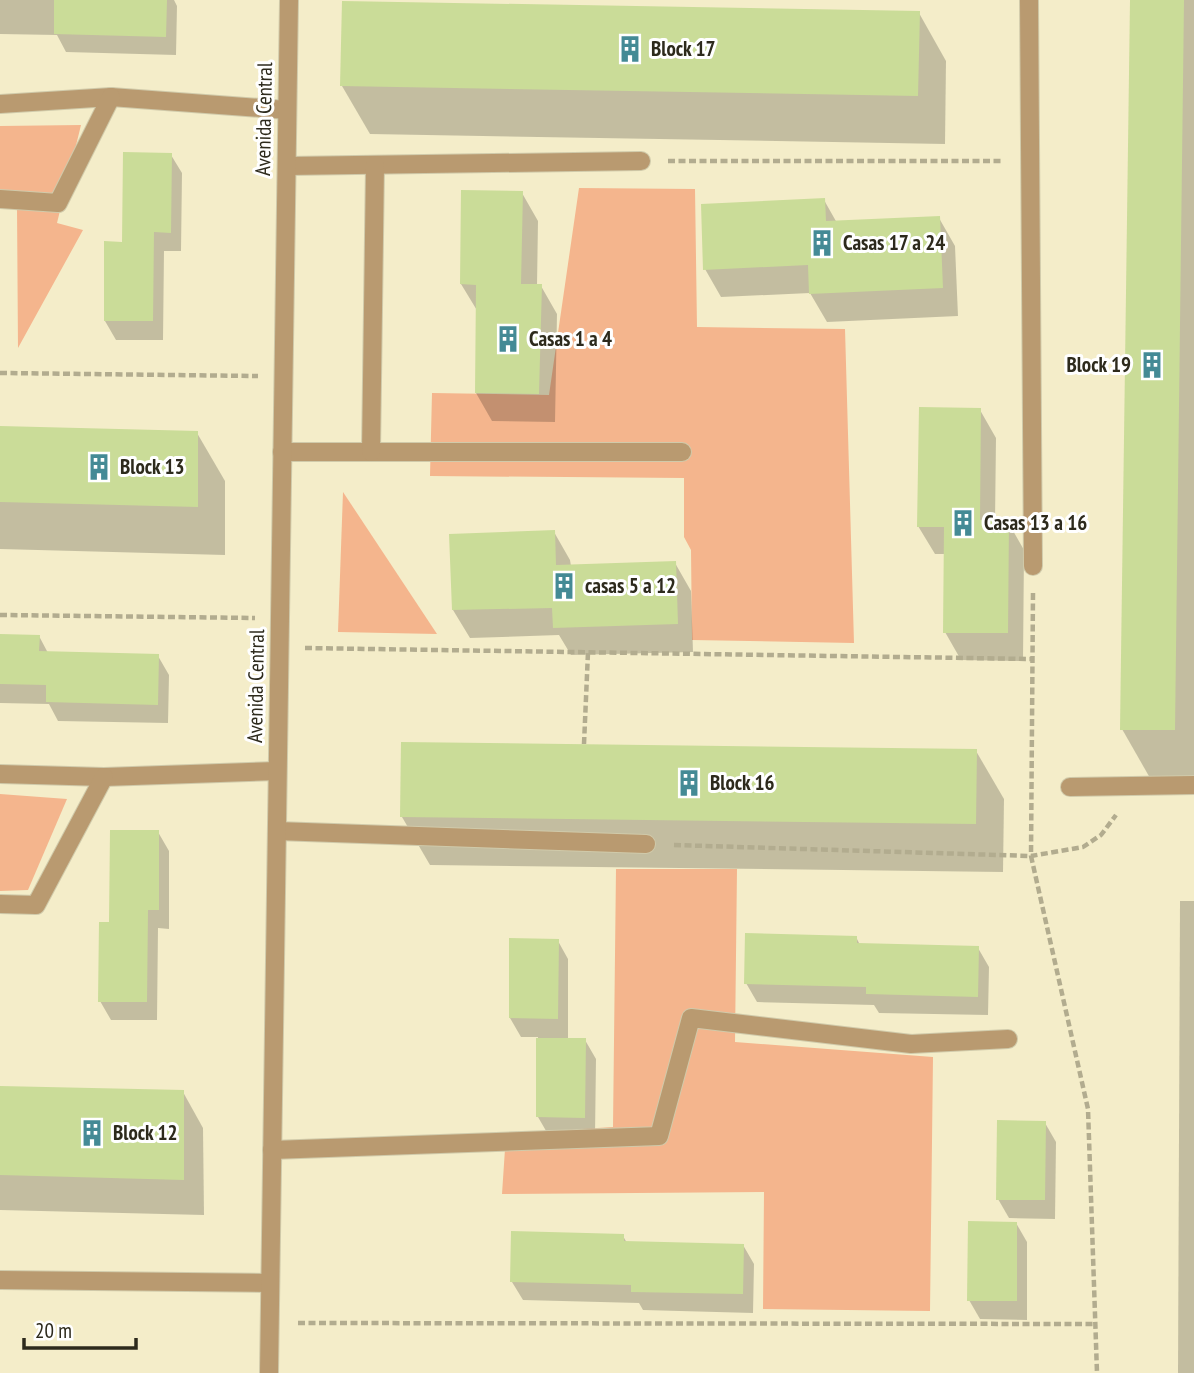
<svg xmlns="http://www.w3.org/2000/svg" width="1194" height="1373" font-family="'PT Sans Narrow',sans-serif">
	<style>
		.green { fill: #f4b58d }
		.shadow { fill: #0003 }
		.building { fill: #cadc98 }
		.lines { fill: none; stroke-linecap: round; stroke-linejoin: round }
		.lane-casing { stroke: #d0caaa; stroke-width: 20 }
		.street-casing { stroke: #d0caaa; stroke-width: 20 }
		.path { stroke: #b2ac8f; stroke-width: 4.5; stroke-dasharray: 7 3.5; stroke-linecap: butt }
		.lane { stroke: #b99a70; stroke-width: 18 }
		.street { stroke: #b99a70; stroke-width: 18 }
		.labels { text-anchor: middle; stroke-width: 6; stroke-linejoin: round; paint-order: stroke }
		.poi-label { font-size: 21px; font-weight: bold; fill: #2d2a1c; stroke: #fff; text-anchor: start }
		.street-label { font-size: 21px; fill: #2d2a1c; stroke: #fff }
	</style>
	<rect width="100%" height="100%" fill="#f4edc9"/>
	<g class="green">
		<polygon points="81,125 57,223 83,230 18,348 17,207 0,206 0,126"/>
		<polygon points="579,188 695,189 697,327 845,329 854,643 692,640 691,550 684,537 684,478 430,476 432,393 549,395"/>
		<polygon points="343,492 437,634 338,632"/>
		<polygon points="0,794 67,799 28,890 0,891"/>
		<polygon points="616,869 737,869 735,1042 933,1057 930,1311 763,1309 764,1192 502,1194 506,1134 613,1127"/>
	</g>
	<g class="shadow">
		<polygon points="0,0 174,0 177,6 176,55 66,52 57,35 0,34"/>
		<polygon points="1132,0 1194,0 1194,777 1150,778 1122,729"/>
		<polygon points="919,13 946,61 945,144 370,134 342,86"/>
		<polygon points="171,155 182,173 181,251 164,251 163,340 116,340 105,321"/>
		<polygon points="522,193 538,221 537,286 541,286 557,314 555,422 492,421 476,393 478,312 461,284"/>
		<polygon points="824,200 837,223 939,218 955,246 958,316 827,322 810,293 721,297 705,269"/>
		<polygon points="980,410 996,438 995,522 1008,522 1024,550 1023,661 961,660 945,632 946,554 935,554 918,526"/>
		<polygon points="0,428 197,433 225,481 225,555 0,549"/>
		<polygon points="554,532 570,560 571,566 675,563 691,591 693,652 571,655 559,635 470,638 453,610"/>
		<polygon points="0,635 39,636 48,653 158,656 169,675 168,723 58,721 49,704 0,703"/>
		<polygon points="976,751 1004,799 1003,872 430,865 402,817"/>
		<polygon points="158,832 169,851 169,929 158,928 157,1020 111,1020 100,1001 111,924"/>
		<polygon points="1180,901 1194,901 1194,1373 1178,1373"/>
		<polygon points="856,937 860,945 978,948 989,967 988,1015 879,1013 874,1005 757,1002 746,983"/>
		<polygon points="558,941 568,959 568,1040 585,1040 596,1059 595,1136 549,1136 538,1117 538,1037 521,1037 510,1018"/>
		<polygon points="0,1088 183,1092 203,1128 204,1215 0,1210"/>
		<polygon points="1045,1123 1056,1142 1055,1219 1009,1218 998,1199"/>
		<polygon points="1016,1223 1027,1242 1027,1320 980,1319 969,1300"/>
		<polygon points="623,1236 627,1243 743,1245 754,1264 753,1313 643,1310 639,1303 523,1300 512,1282"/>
	</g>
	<g class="building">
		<polygon points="54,0 167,0 166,37 54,34"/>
		<polygon points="1130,0 1184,0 1175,730 1120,730"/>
		<polygon points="342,1 920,11 918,96 340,86"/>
		<polygon points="123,152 172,153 171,233 154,232 153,321 104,321 104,241 122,242"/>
		<polygon points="461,190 523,191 521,284 542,284 539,394 475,393 476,285 460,284"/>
		<polygon points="825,198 826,221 940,216 943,288 809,294 808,265 703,270 701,204"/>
		<polygon points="919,407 981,408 980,520 1009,520 1008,633 943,633 944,527 917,527"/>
		<polygon points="0,426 198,431 198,507 0,502"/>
		<polygon points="555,530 556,565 676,561 678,624 553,628 552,608 452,610 449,534"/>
		<polygon points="0,634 40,635 39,651 159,654 158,705 46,702 46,685 0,684"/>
		<polygon points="401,742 977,749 976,824 400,817"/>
		<polygon points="110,830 159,830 159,910 148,910 147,1002 98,1002 99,922 109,922"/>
		<polygon points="745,933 857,936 857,943 979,946 978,997 866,994 866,987 744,984"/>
		<polygon points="509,938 559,939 558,1019 509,1018"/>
		<polygon points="536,1038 586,1038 585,1118 536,1117"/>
		<polygon points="0,1086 184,1090 184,1180 0,1175"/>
		<polygon points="997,1120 1046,1121 1045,1200 996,1200"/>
		<polygon points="968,1221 1017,1222 1017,1301 967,1301"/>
		<polygon points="511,1231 624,1234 624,1241 744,1244 743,1294 631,1292 631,1285 510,1282"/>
	</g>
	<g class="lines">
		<defs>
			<g id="lane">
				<polyline points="1029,0 1033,566"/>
				<polyline points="1070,787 1194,785"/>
				<polyline points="0,1280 270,1283"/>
			</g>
			<g id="street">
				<polyline points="0,104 111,97 287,110"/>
				<polyline points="287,166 641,161"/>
				<polyline points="0,199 58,203 111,97"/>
				<polyline points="282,452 682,452"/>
				<polyline points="371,452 375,165"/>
				<polyline points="0,774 104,777 277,771"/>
				<polyline points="277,831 646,844"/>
				<polyline points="0,904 36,905 104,777"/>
				<polyline points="272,1150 659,1136 691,1018 911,1044 1008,1039"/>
				<polyline points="269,1373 289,0"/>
			</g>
		</defs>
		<use href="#lane" class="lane-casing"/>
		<use href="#street" class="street-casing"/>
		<g class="path">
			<polyline points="668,161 1002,161"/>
			<polyline points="0,373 258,376"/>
			<polyline points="1033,593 1031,856 1083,847 1101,835 1116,815"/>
			<polyline points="0,615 255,618"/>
			<polyline points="305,648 1033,659"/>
			<polyline points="584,744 588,652"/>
			<polyline points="674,845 1031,856 1088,1109 1097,1373"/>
			<polyline points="298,1323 1096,1324"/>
		</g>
		<use href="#lane" class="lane"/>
		<use href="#street" class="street"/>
	</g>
	<defs>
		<symbol id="building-bare" viewBox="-9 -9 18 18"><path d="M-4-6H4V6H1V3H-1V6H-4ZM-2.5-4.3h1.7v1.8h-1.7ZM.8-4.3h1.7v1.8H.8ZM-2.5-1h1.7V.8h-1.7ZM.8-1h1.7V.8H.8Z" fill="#448a95" stroke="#fff" stroke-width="2.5" paint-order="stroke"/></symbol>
	</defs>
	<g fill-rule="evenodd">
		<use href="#building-bare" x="611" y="30" width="38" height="38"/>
		<use href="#building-bare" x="803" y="224" width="38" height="38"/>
		<use href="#building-bare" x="489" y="320" width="38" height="38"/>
		<use href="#building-bare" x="1133" y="346" width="38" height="38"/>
		<use href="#building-bare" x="80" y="448" width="38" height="38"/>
		<use href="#building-bare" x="944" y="504" width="38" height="38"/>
		<use href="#building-bare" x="545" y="567" width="38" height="38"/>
		<use href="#building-bare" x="670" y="764" width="38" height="38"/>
		<use href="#building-bare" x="73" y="1114" width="38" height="38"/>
	</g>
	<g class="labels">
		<g class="poi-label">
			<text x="651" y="56">Block 17</text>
			<text x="843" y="250">Casas 17 a 24</text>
			<text x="529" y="346">Casas 1 a 4</text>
			<text x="1131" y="372" text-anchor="end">Block 19</text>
			<text x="120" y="474">Block 13</text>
			<text x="984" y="530">Casas 13 a 16</text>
			<text x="585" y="593">casas 5 a 12</text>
			<text x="710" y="790">Block 16</text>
			<text x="113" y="1140">Block 12</text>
		</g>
		<g class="street-label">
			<text transform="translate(264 119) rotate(-89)" y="7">Avenida Central</text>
			<text transform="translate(256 686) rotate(-89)" y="7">Avenida Central</text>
		</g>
	</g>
	<path d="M24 1338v10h112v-10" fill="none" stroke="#2d2a1c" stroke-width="3.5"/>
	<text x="35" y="1338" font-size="21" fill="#2d2a1c" stroke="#ffffff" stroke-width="5" paint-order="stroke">20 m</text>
</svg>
